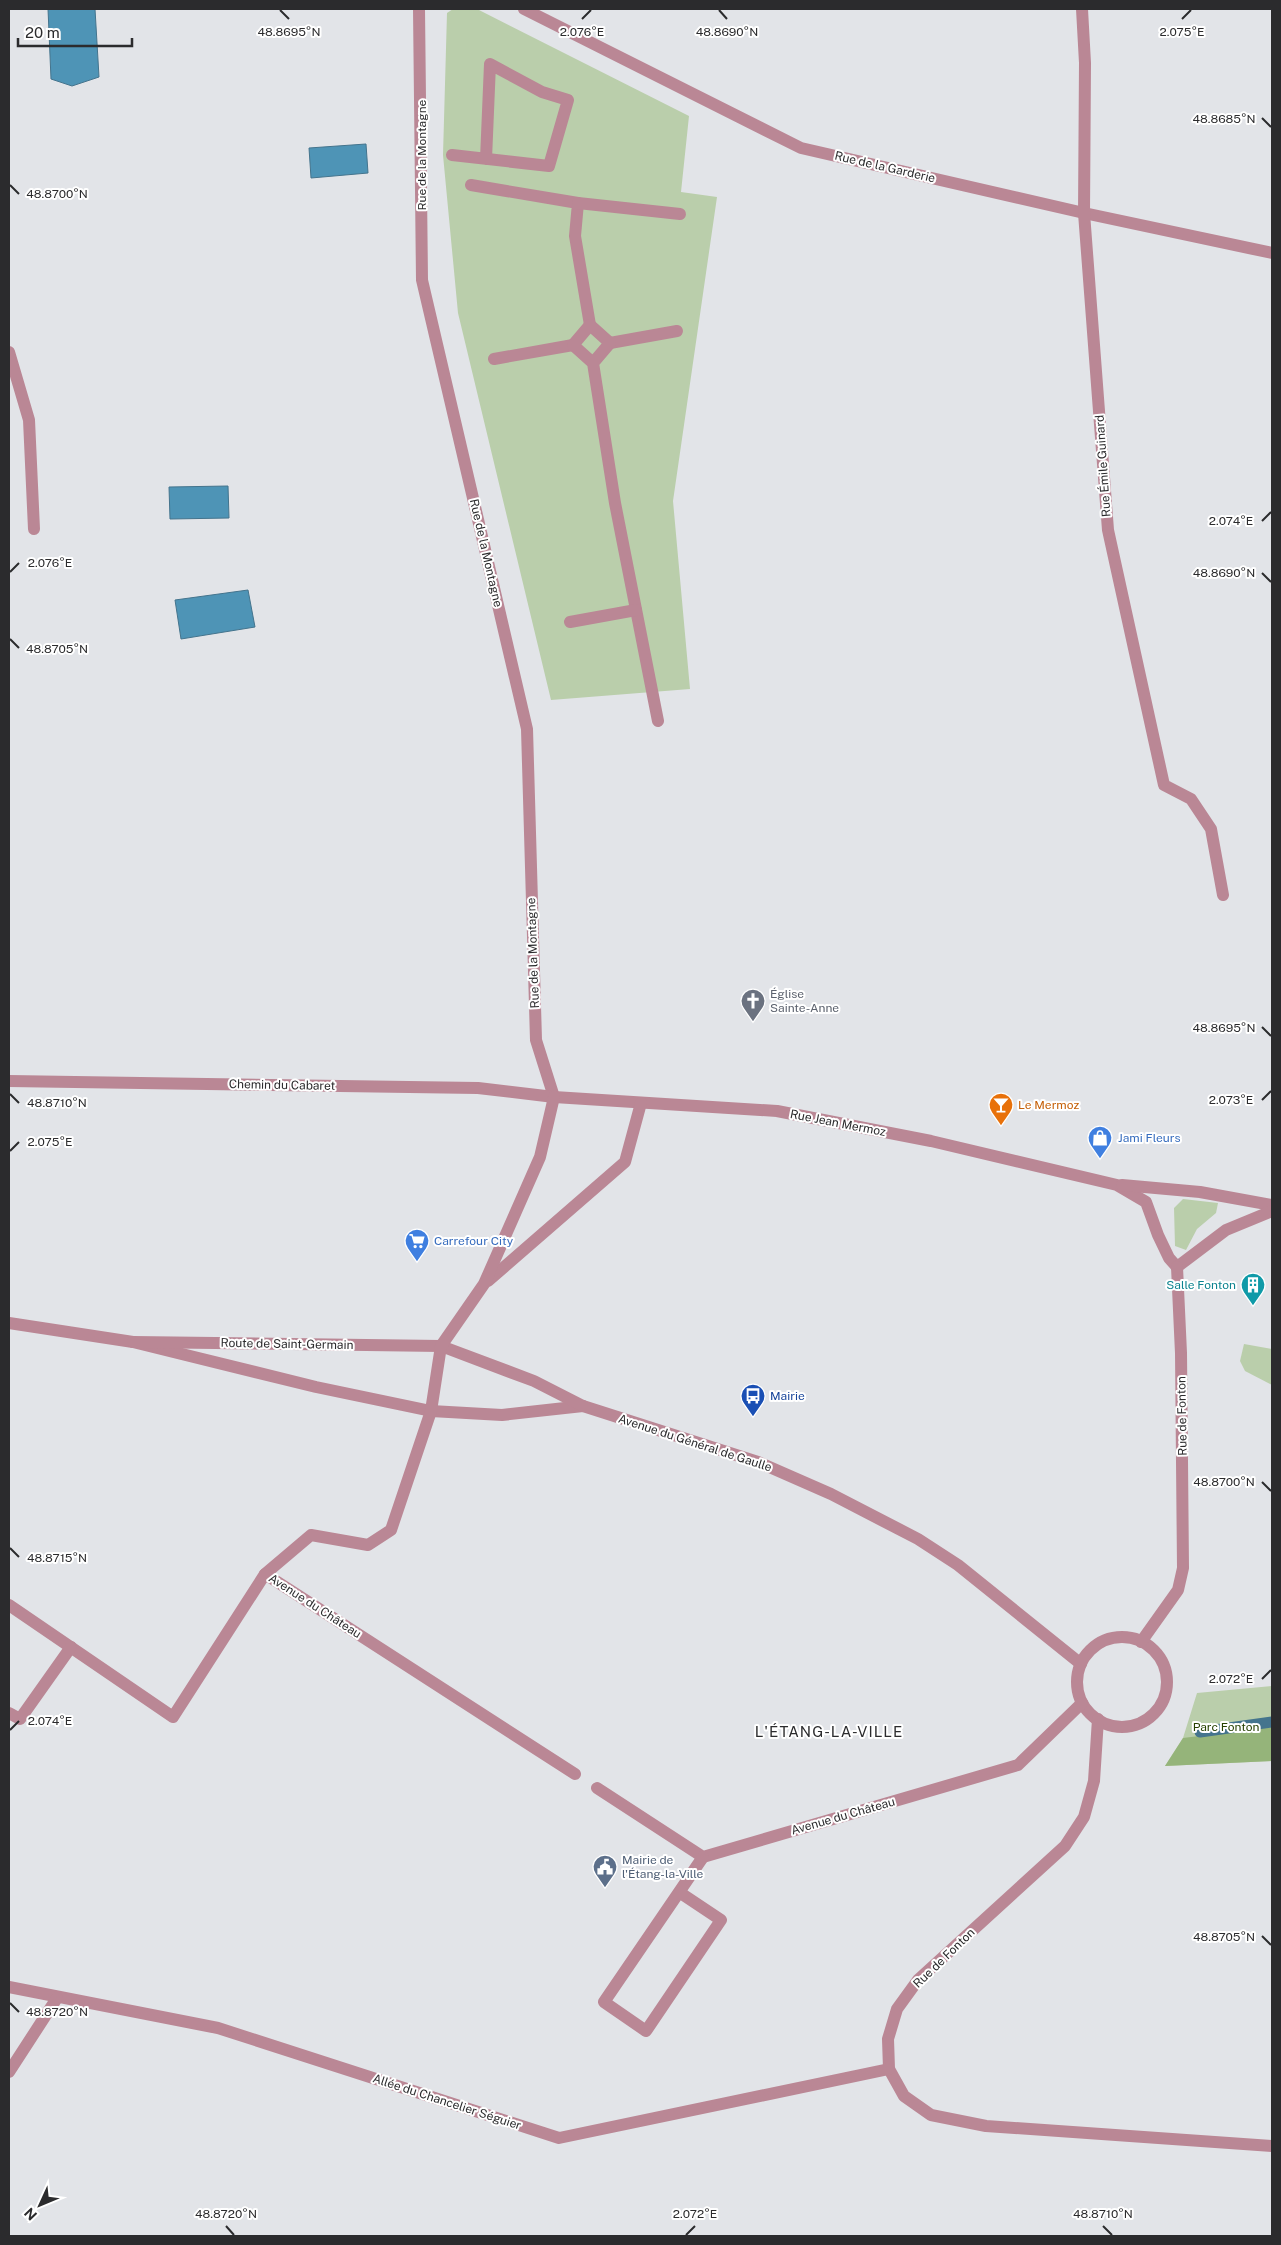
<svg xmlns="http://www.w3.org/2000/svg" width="1281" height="2245" font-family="'Public Sans',sans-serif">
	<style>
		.green { fill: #baceab }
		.forest { fill: #95b47a }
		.water { fill: #4e94b6; stroke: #44748d }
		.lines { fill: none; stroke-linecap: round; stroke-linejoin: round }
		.stream { stroke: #44748d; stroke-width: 11 }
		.minor { stroke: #ba8795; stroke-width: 12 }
		.ticks { fill: none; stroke: #2b2b2d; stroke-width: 2 }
		.labels { text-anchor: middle; stroke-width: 4; stroke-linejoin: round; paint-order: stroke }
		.street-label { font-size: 12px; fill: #2b2b2d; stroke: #fff }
		.worship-label { font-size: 12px; fill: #5b616d; stroke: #fff; text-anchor: start }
		.food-label { font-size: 12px; fill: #c56008; stroke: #fff; text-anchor: start }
		.shop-label { font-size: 12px; fill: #366cbe; stroke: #fff; text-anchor: start }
		.culture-label { font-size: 12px; fill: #0d838f; stroke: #fff; text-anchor: end }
		.transit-label { font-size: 12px; fill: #164399; stroke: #fff; text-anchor: start }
		.park-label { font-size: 12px; fill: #264100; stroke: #fff }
		.service-label { font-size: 12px; fill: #4e5e75; stroke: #fff; text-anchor: start }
		.quarter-label { font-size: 15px; letter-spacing: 1px; fill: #2b2b2d; stroke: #fff }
		.ticks-label { font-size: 12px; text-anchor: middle; fill: #2b2b2d; stroke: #fff; stroke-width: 4; stroke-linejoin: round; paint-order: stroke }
	</style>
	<rect width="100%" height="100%" fill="#e2e4e8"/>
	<g class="green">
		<polygon points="453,9 477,9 689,116 681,192 717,197 673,501 690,689 551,700 458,313 443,155 447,13"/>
		<polygon points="1183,1199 1218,1203 1216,1213 1197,1229 1186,1250 1175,1246 1174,1208"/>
		<polygon points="1244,1344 1272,1349 1272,1385 1245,1371 1240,1361"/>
		<polygon points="1272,1686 1272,1761 1165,1766 1183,1738 1197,1693"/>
	</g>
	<polygon class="forest" points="1272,1727 1272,1761 1165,1766 1183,1738"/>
	<g class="water">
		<polygon points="48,9 95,9 99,77 72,86 51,79"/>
		<polygon points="366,144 368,173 311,178 309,148"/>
		<polygon points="228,486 229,518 170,519 169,487"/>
		<polygon points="248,590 255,627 181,639 175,600"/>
	</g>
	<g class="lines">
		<polyline class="stream" points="1200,1732 1272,1722"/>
		<g class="minor">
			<polyline points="419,9 422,280 527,729 536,1040 554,1097"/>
			<polyline points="524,9 801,148 1084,213 1272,253"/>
			<polyline points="1082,9 1085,63 1084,213 1108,530 1164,785 1191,799 1211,829 1223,895"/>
			<polyline points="452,155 549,166 568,100 542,92 490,64 486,159"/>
			<polyline points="471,185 578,203 575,236 590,325"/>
			<polyline points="578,203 680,214"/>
			<polyline points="610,343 677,331"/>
			<polyline points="9,352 29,420 34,529"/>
			<polyline points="494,359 573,345"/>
			<polyline points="593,363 573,345 590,325 610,343 593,363 615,503 658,721"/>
			<polyline points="570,622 636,610"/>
			<polyline points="9,1081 478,1088 554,1097 777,1111 931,1141 1117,1185 1146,1202 1158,1235 1169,1258 1177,1267"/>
			<polyline points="1122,1185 1200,1192 1272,1205"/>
			<polyline points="1177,1267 1226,1230 1272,1211"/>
			<polyline points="488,1281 625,1162 641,1103"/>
			<polyline points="9,1323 133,1342 316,1387 431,1411 502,1415 583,1406"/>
			<polyline points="133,1342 441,1346 534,1381 583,1406 758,1462 831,1494 918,1539 958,1565 1081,1664"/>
			<polyline points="265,1574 311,1535 368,1545 391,1530 431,1411 441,1346 484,1284 540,1157 554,1097"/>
			<polyline points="9,1605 173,1717 265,1574 575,1774"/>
			<circle cx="1122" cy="1682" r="45"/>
			<polyline points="1141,1642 1178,1590 1183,1568 1181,1353 1177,1267"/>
			<polyline points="9,1713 20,1719 71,1647"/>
			<polyline points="1098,1719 1094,1781 1084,1817 1065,1846 918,1980 897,2009 888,2039 889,2069 904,2096 931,2115 986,2126 1272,2146"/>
			<polyline points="597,1788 703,1857 1018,1765 1082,1703"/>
			<polyline points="679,1892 721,1920 646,2031 604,2002 703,1857"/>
			<polyline points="9,1987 218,2028 559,2138 889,2069"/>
			<polyline points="9,2072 57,1998"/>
		</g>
	</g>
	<path class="ticks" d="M280,10L289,19M719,10L727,19M582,19L591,10M1182,19L1191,10M1262,118L1271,127M10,185L19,194M1262,521L1271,512M10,572L19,563M1262,573L1271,582M10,639L19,648M1262,1027L1271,1036M10,1094L19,1103M1262,1100L1271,1091M10,1151L19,1142M1262,1482L1271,1491M10,1548L19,1557M1262,1679L1271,1670M10,1730L19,1721M1262,1936L1271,1945M10,2003L19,2012M226,2226L234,2235M1103,2226L1112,2235M686,2235L695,2226"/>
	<defs>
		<symbol id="church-pin" viewBox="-11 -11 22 30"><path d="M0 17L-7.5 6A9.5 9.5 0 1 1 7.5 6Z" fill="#6b7280" stroke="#fff"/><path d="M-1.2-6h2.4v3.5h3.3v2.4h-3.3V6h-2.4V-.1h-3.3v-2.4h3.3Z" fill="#fff"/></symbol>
		<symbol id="bar-pin" viewBox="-11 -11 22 30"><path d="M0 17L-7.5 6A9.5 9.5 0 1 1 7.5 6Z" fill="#e8710a" stroke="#fff"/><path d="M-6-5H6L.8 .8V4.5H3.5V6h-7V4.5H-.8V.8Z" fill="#fff"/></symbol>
		<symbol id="shop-pin" viewBox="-11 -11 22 30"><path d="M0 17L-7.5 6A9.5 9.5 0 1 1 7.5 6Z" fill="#3f7fe0" stroke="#fff"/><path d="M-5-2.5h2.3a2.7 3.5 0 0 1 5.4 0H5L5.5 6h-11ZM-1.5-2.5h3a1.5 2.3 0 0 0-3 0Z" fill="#fff"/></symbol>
		<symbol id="supermarket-pin" viewBox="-11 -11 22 30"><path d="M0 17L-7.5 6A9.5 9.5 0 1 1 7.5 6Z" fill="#3f7fe0" stroke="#fff"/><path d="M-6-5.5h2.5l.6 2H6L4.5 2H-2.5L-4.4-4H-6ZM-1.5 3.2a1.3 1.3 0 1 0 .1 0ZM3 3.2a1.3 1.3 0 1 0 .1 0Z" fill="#fff"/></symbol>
		<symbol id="building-pin" viewBox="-11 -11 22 30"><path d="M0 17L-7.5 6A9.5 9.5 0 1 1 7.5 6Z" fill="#0f9aa8" stroke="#fff"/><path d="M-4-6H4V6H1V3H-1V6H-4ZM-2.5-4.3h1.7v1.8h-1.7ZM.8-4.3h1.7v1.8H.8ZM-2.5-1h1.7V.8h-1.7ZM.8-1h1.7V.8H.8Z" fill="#fff"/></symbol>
		<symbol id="bus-pin" viewBox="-11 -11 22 30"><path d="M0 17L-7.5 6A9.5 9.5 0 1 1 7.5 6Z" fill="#1a4fb4" stroke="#fff"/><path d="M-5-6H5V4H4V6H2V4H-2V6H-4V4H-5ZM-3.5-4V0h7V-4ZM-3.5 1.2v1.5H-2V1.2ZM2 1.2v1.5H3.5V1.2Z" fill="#fff"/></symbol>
		<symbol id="civic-pin" viewBox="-11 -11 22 30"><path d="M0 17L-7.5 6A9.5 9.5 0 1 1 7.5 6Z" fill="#5c6f8a" stroke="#fff"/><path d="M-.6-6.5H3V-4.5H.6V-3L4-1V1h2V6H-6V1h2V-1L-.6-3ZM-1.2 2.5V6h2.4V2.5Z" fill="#fff"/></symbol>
	</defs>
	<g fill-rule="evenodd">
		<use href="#church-pin" x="739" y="987" width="28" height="38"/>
		<use href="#bar-pin" x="987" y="1091" width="28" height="38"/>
		<use href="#shop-pin" x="1086" y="1124" width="28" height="38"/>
		<use href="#supermarket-pin" x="403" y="1227" width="28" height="38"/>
		<use href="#building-pin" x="1239" y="1271" width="28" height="38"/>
		<use href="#bus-pin" x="739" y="1382" width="28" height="38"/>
		<use href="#civic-pin" x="591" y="1853" width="28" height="38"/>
	</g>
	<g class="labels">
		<g class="street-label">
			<text transform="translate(422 155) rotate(-90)" y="4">Rue de la Montagne</text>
			<text transform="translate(885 167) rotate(13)" y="4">Rue de la Garderie</text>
			<text transform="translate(1103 466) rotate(-94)" y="4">Rue Émile Guinard</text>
			<text transform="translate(486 553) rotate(77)" y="4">Rue de la Montagne</text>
			<text transform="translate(533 953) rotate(-92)" y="4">Rue de la Montagne</text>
			<text transform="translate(282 1085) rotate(1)" y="4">Chemin du Cabaret</text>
			<text transform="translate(838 1123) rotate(11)" y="4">Rue Jean Mermoz</text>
			<text transform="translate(287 1344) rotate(1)" y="4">Route de Saint-Germain</text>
			<text transform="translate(1182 1416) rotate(-91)" y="4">Rue de Fonton</text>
			<text transform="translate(695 1443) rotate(18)" y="4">Avenue du Général de Gaulle</text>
			<text transform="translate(315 1606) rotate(33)" y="4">Avenue du Château</text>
			<text transform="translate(843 1816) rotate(-16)" y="4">Avenue du Château</text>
			<text transform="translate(944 1958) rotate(-44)" y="4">Rue de Fonton</text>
			<text transform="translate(447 2102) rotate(18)" y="4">Allée du Chancelier Séguier</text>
		</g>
		<g class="worship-label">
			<text x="770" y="998">Église<tspan x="770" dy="14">Sainte-Anne</tspan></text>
		</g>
		<g class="food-label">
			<text x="1018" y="1109">Le Mermoz</text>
		</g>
		<g class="shop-label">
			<text x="1118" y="1142">Jami Fleurs</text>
			<text x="434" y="1245">Carrefour City</text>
		</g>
		<g class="culture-label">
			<text x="1236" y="1289">Salle Fonton</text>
		</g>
		<g class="transit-label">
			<text x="770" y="1400">Mairie</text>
		</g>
		<g class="park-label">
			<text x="1226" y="1731">Parc Fonton</text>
		</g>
		<g class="service-label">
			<text x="622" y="1864">Mairie de<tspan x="622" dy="14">l'Étang-la-Ville</tspan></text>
		</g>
		<g class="quarter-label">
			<text x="829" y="1737">L'ÉTANG-LA-VILLE</text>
		</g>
	</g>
	<g class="ticks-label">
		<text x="582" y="36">2.076°E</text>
		<text x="1182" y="36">2.075°E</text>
		<text x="289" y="36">48.8695°N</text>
		<text x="727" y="36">48.8690°N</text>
		<text x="1224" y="123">48.8685°N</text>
		<text x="57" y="198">48.8700°N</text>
		<text x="1231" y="525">2.074°E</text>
		<text x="50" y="567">2.076°E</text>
		<text x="1224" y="577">48.8690°N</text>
		<text x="57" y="653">48.8705°N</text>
		<text x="1224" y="1032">48.8695°N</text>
		<text x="1231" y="1104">2.073°E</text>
		<text x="57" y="1107">48.8710°N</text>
		<text x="50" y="1146">2.075°E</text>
		<text x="1224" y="1486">48.8700°N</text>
		<text x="57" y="1562">48.8715°N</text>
		<text x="1231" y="1683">2.072°E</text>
		<text x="50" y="1725">2.074°E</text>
		<text x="1224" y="1941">48.8705°N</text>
		<text x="57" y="2016">48.8720°N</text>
		<text x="226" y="2218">48.8720°N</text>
		<text x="1103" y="2218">48.8710°N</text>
		<text x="695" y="2218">2.072°E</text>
	</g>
	<rect width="1281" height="2245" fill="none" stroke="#2b2b2d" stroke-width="20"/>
	<g transform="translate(40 2205) rotate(226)" stroke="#ffffff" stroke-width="4" paint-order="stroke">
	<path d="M0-4L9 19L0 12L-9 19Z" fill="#2b2b2d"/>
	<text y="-8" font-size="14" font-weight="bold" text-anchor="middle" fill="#2b2b2d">N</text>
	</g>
	<path d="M18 38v8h114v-8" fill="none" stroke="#2b2b2d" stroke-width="2.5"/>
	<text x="25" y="38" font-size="15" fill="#2b2b2d" stroke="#ffffff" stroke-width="4" paint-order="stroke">20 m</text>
</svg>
